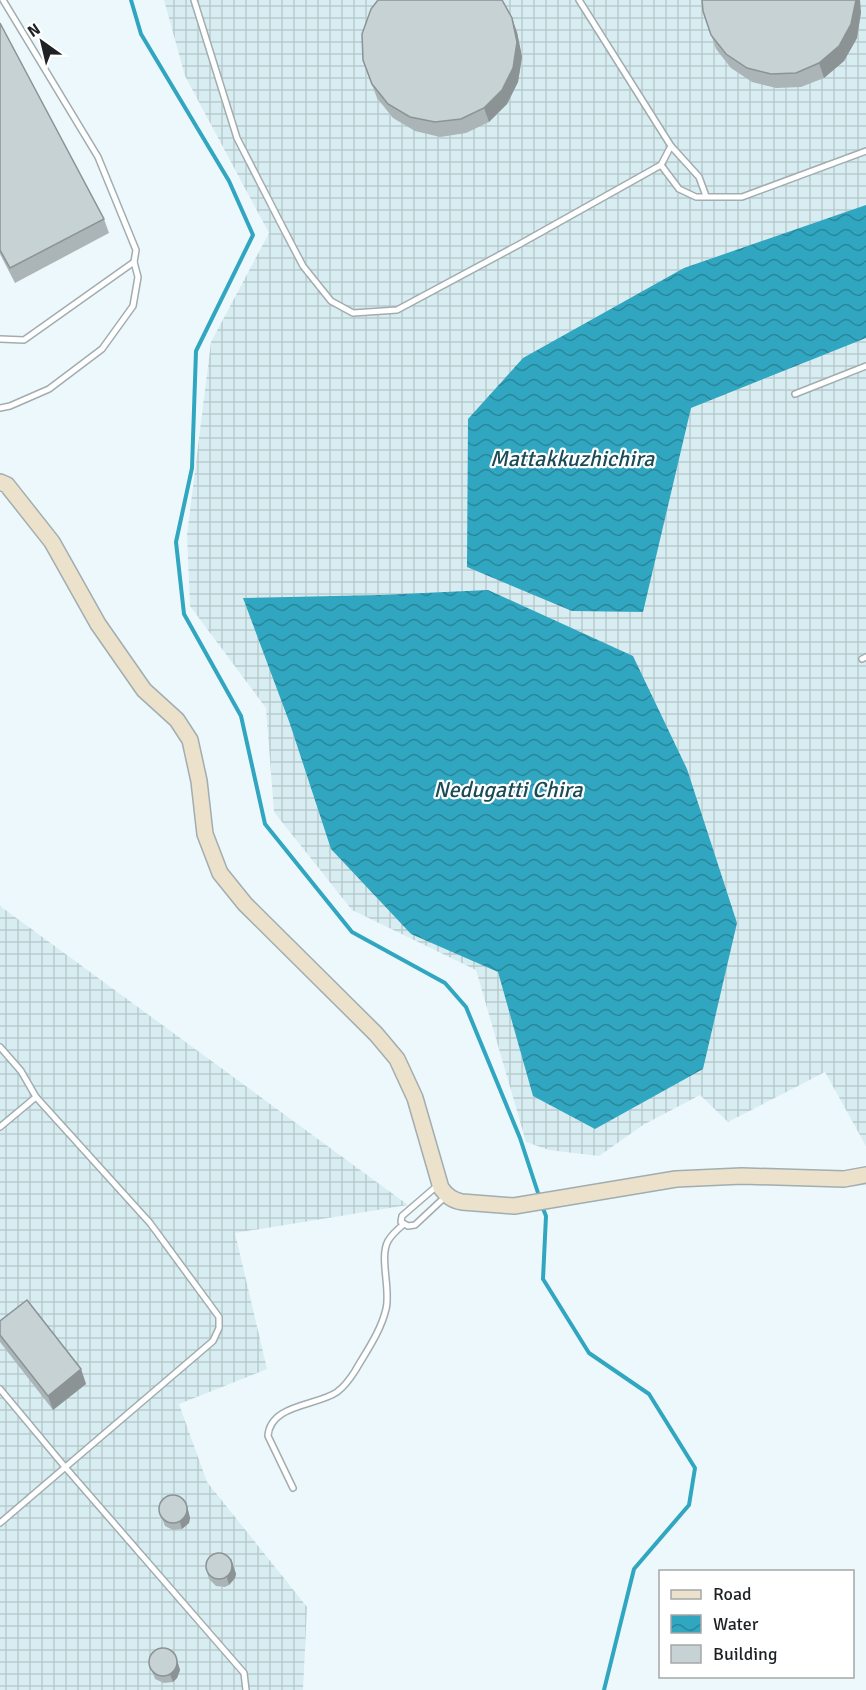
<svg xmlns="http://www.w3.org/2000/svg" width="866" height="1690" font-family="Signika,sans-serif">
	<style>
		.industrial { fill: url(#industrial-grid) }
		.water { fill: url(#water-waves) }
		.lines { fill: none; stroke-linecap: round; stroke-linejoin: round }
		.stream { stroke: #31a6c0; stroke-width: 4 }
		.service-casing { stroke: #a2adb0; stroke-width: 8 }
		.secondary-casing { stroke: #a2adb0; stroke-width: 18 }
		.service { stroke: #fff; stroke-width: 5 }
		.secondary { stroke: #ece1cb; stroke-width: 15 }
		.wall { fill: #abb5b7 }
		.shaded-wall { fill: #8b9395 }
		.building { fill: #c7d2d5; stroke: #8b9395; stroke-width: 1.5 }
		.labels { text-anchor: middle; stroke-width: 4.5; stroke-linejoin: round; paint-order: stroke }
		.water-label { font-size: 22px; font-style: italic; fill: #1b4b56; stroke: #fff }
	</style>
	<defs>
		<pattern id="industrial-grid" width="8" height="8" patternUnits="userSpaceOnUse" patternTransform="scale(1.5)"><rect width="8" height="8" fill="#d8edf2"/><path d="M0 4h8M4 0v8" fill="none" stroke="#b9cbcf"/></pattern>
		<pattern id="water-waves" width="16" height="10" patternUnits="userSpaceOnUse" patternTransform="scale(1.5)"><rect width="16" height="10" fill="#31a6c0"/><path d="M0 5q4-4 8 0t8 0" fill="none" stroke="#29879c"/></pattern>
	</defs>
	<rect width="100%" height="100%" fill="#edf8fc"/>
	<g class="industrial">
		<polygon points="164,0 866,0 866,1146 825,1072 728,1122 700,1095 643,1125 599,1156 549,1150 526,1142 476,970 352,910 274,812 266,708 190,606 187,535 211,342 269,233 185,76"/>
		<polygon points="0,906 408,1205 235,1233 267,1369 179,1404 207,1482 307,1607 303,1690 0,1690"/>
	</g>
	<g class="water">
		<polygon points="866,205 866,338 691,408 643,612 572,611 467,567 468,419 523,358 684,268"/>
		<polygon points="488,590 633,656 687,769 737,923 703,1069 595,1129 533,1096 498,972 411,934 331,849 290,724 243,598 381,595"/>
	</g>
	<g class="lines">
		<g class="stream">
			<polyline points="131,0 141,34 229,181 253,235 196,351 192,468 176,542 184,614 241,716 265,824 352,932 445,983 466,1007 520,1138 540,1199"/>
			<polyline points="542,1206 546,1216 543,1279 589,1353 649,1394 695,1468 689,1505 634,1569 604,1690"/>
		</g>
		<defs>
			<g id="service">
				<polyline points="194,0 237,138 280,222 303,266 331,301 353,313 397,310 520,244 661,165 671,146 699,177 706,196"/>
				<polyline points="579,0 671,146"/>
				<polyline points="661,165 679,189 696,197 742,197 866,151"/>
				<polyline points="0,339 24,340 134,262 136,250 98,157 3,0"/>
				<polyline points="795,394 866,366"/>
				<polyline points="0,408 10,406 49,389 102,349 133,306 138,277 134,262"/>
				<polyline points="862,659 866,657"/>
				<polyline points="0,1047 21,1071 36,1097 150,1223 219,1317 219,1328 213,1341 0,1523"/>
				<polyline points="0,1127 36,1097"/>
				<polyline points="438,1185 402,1216 401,1222 408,1226 415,1225 446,1196"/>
				<polyline points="0,1389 65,1467 244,1673 246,1690"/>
				<path d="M293,1488L268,1436C270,1404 317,1406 337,1392C345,1386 350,1379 355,1371C366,1352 381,1331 386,1309C391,1290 379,1257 388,1241C392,1234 398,1229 404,1224"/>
			</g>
			<path id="secondary" d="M0,482L7,485L52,542L98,624L144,690L177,720L190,740L199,781L205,834L220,873L245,904L376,1034L397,1059L415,1098L441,1188C447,1196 452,1200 462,1202L514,1206L676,1179L742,1176L844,1179L866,1175"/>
		</defs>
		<use href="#service" class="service-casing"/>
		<use href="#secondary" class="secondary-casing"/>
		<use href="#service" class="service"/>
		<use href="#secondary" class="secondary"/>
	</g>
	<g class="wall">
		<polygon points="703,11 861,12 857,38 844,61 824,78 801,87 776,88 752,82 731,68 716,49"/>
		<polygon points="0,23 104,219 109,233 15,283 0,254"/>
		<polygon points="517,32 522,57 518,82 507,104 489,122 466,133 440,137 415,131 393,118 377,98 363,60"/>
		<polygon points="0,1321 81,1369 86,1384 53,1410 0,1342"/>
		<polygon points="186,1502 190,1518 189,1523 182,1529 173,1530 165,1526 159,1510"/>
		<polygon points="233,1566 236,1574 235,1578 229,1585 225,1587 216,1586 209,1579 207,1572"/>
		<polygon points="175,1654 180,1670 177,1678 173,1682 164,1683 155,1679 149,1663"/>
	</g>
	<g class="shaded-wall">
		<polygon points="856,0 860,0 861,12 857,38 844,61 824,78 819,63"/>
		<polygon points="512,18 517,32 522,57 518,82 507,104 489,122 484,108"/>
		<polygon points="81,1369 86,1384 53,1410 48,1396"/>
		<polygon points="186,1502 190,1518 189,1523 182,1529 180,1522"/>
		<polygon points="231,1558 236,1574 235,1578 229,1585 227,1578"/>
		<polygon points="175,1654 180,1670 177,1678 173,1682 170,1674"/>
	</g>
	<g class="building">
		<polygon points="378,0 502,0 512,18 517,42 513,68 502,90 484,108 461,119 435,122 410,117 388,104 372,84 363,60 362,34 371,9"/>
		<polygon points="702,0 856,0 851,24 839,46 819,63 796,73 771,74 747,68 726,54 711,35 703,11"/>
		<polygon points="0,23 104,219 10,268 0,250"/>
		<polygon points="27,1300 81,1369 48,1396 0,1335 0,1321"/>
		<circle cx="173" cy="1509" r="14"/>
		<circle cx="219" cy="1566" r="13"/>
		<circle cx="163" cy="1662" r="14"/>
	</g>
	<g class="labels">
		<g class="water-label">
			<text x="572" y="466">Mattakkuzhichira</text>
			<text x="508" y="797">Nedugatti Chira</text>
		</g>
	</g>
	<rect x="659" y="1570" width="195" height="108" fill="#ffffff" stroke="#a5a7a7" stroke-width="1.5"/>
	<rect x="671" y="1590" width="30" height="9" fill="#ece1cb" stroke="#a5a7a7" stroke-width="1.5"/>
	<text x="713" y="1600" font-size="18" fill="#1e2224">Road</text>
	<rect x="671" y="1615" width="30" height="18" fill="url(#water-waves)" stroke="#a5a7a7" stroke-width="1.5"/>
	<text x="713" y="1630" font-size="18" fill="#1e2224">Water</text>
	<rect x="671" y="1645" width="30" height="18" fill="#c7d2d5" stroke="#a5a7a7" stroke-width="1.5"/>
	<text x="713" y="1660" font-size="18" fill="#1e2224">Building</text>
	<g transform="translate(42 42) rotate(326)" stroke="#ffffff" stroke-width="4.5" paint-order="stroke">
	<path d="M0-4.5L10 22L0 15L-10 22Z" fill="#1e2224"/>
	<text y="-9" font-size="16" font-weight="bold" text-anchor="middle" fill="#1e2224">N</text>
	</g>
</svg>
